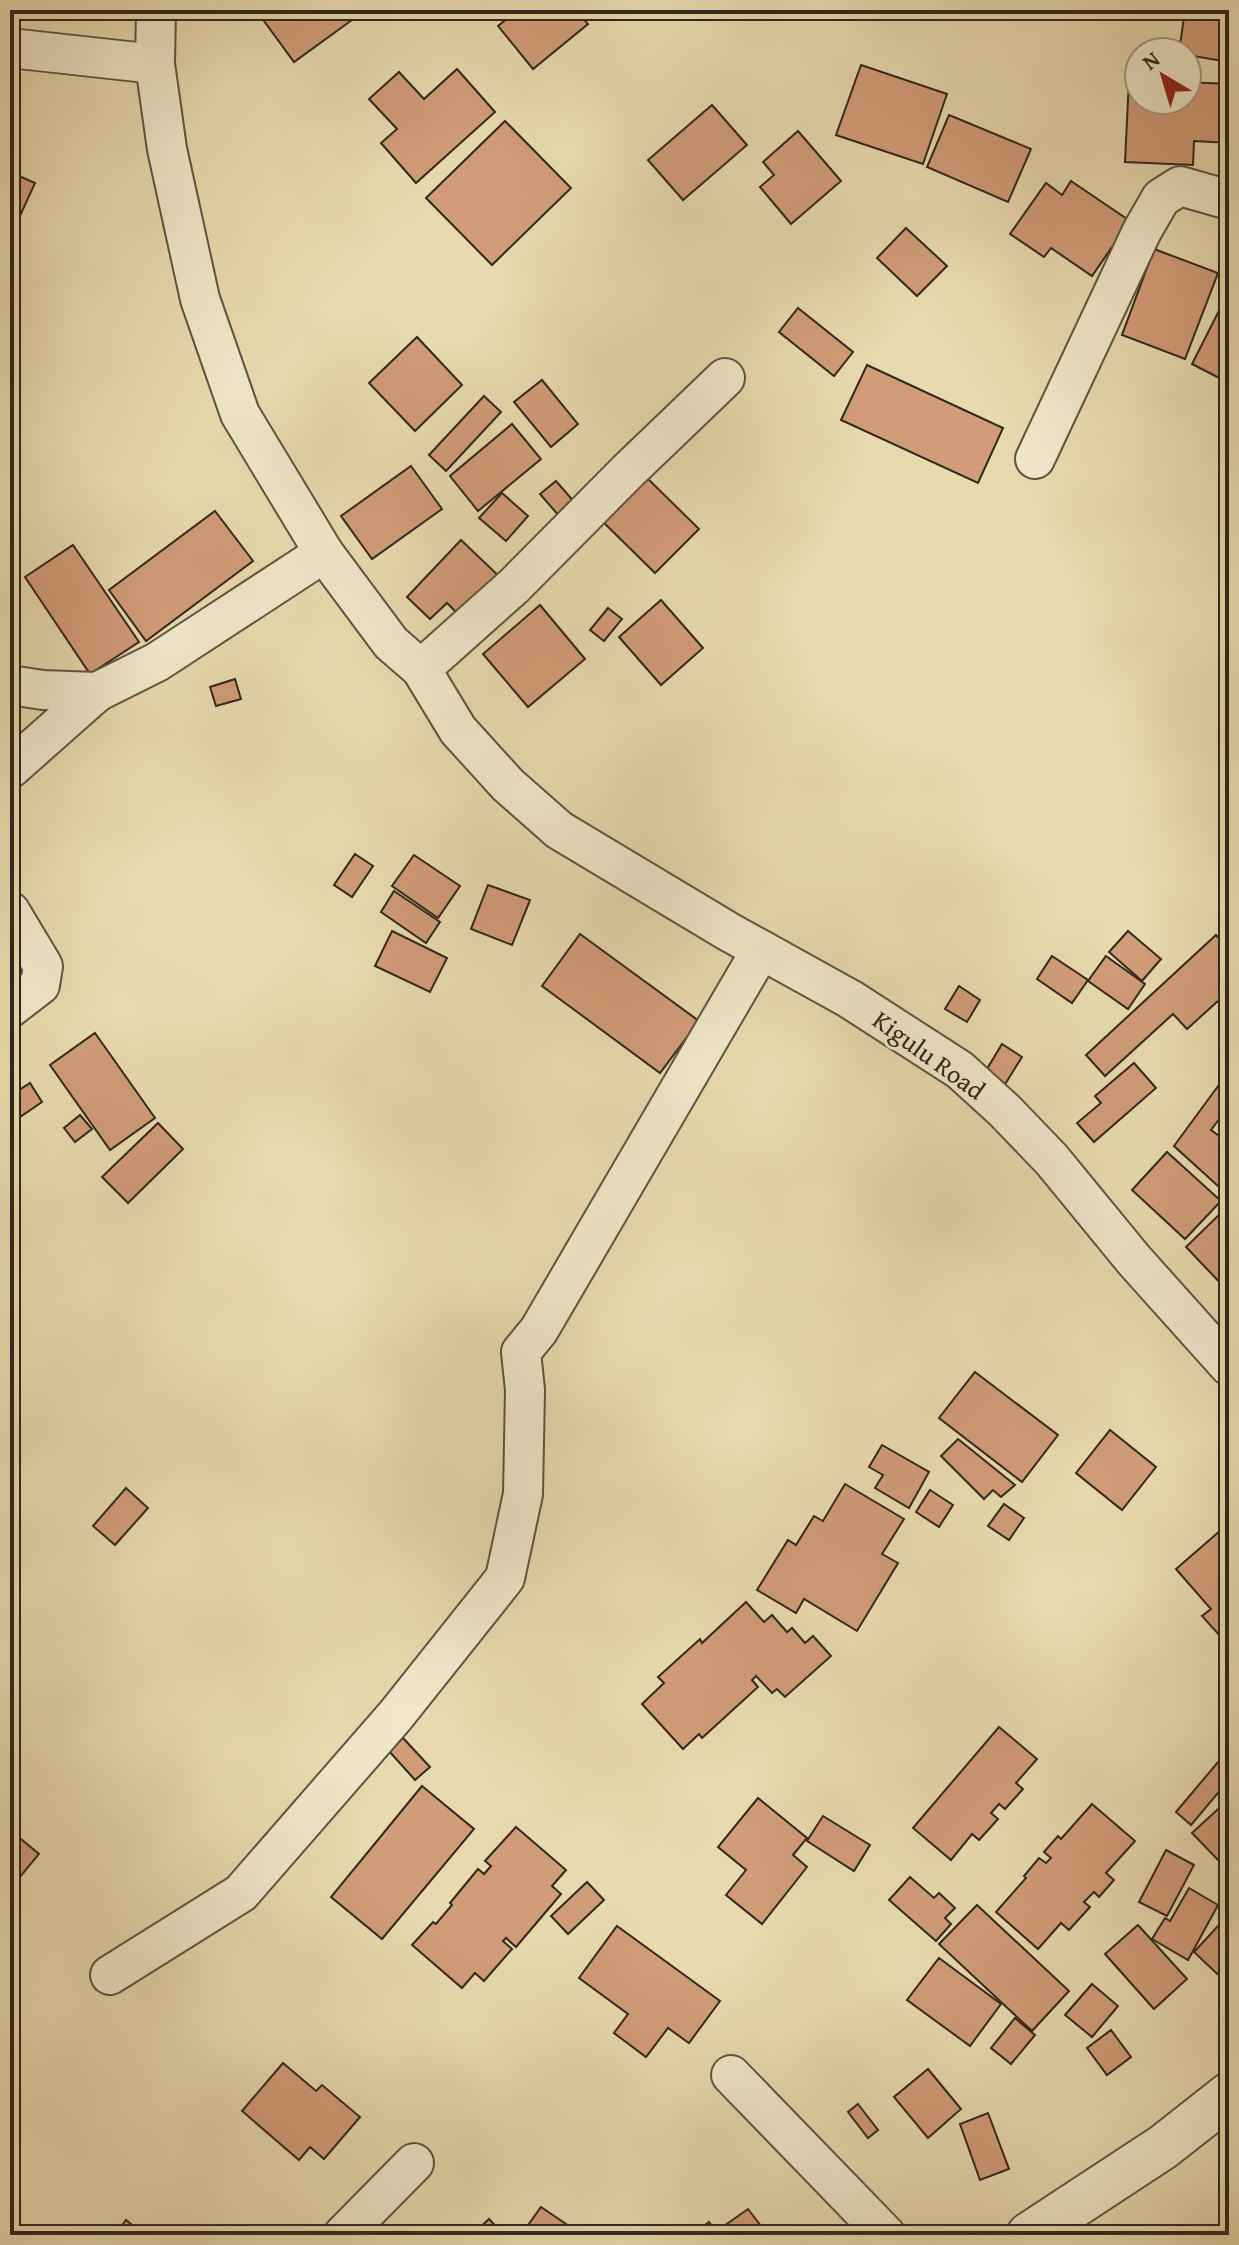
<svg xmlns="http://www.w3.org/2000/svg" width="1239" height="2245" font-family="'Gentium Book Plus',serif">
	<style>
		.building { fill: #d19c78; stroke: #30271f; stroke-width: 2 }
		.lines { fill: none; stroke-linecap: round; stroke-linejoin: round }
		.minor-casing { stroke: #5e5443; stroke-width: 42 }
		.tertiary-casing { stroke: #5e5443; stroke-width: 48 }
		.minor { stroke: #f0e7ca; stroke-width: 38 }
		.tertiary { stroke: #f0e7ca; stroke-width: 44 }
		.labels { text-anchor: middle; stroke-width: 6; stroke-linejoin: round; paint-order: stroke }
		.street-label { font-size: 26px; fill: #30271f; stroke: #f0e7ca }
	</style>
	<rect width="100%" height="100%" fill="#e8daae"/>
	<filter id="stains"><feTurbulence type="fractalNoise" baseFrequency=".0025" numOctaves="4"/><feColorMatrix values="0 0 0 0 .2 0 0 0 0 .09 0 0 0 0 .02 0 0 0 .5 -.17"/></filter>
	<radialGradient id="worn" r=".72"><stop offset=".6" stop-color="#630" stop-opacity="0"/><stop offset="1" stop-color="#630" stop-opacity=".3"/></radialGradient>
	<g class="building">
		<polygon points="256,10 362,10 363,12 294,62"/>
		<polygon points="518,10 576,10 588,24 533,69 498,26"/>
		<polygon points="1185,10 1229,10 1229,62 1187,55 1187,52 1179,52"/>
		<polygon points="861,65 947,94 923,164 836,135"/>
		<polygon points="457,69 495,112 416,183 381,143 397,129 369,99 399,72 424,99"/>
		<polygon points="1129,79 1139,80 1139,100 1187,100 1187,82 1229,84 1229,143 1194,141 1193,165 1125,162"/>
		<polygon points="712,105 747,145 683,200 648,160"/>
		<polygon points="949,115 1031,149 1008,202 927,167"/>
		<polygon points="505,121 571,188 492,265 426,198"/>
		<polygon points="798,131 841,181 791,224 760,187 774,175 763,162"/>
		<polygon points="10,172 35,183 20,216 10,211"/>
		<polygon points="1071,181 1130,221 1092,276 1051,248 1044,257 1010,234 1046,183 1062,195"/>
		<polygon points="906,228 947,266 917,296 877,258"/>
		<polygon points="1154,249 1218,273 1185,359 1122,335"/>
		<polygon points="1229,291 1229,383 1192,364"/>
		<polygon points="798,308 853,352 834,376 779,332"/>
		<polygon points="417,337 462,385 415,431 369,383"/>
		<polygon points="867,365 1003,428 978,483 841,420"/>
		<polygon points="542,380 578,424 551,447 514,402"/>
		<polygon points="484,396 501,412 446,471 429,455"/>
		<polygon points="512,424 541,459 478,511 450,476"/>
		<polygon points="411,466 442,509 372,559 341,516"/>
		<polygon points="643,474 699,529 655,573 599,518"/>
		<polygon points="556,481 576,504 560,517 540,494"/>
		<polygon points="502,493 528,516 506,541 479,518"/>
		<polygon points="215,511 253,561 146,641 109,590"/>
		<polygon points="461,540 503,580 464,620 447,603 430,619 407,597"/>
		<polygon points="73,545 139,642 90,674 25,577"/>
		<polygon points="661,600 703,648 661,685 619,637"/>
		<polygon points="540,605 585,659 528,707 483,654"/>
		<polygon points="608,608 622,619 604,641 590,630"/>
		<polygon points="235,679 241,699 216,706 210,687"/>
		<polygon points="355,854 373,866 352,897 334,885"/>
		<polygon points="414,855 460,886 438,918 392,886"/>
		<polygon points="488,885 530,900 512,945 471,929"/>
		<polygon points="394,891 440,922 426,943 381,912"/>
		<polygon points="392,931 447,958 430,992 375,966"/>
		<polygon points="1128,931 1161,959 1142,981 1109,952"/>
		<polygon points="580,934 699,1021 660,1073 542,986"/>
		<polygon points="1216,935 1229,949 1229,991 1187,1029 1173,1014 1105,1076 1086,1055"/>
		<polygon points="1052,956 1088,980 1072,1003 1037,979"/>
		<polygon points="1106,956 1145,984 1128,1009 1088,981"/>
		<polygon points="959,986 980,1000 967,1022 945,1009"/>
		<polygon points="95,1033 155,1118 110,1150 50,1065"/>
		<polygon points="1002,1044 1022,1057 1004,1086 984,1074"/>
		<polygon points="1134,1063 1156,1088 1094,1142 1077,1123 1101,1103 1095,1096"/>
		<polygon points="1224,1078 1229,1081 1229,1106 1211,1130 1229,1143 1229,1196 1174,1146"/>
		<polygon points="30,1083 42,1102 20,1117 10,1101 10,1096"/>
		<polygon points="80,1115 92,1129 75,1142 64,1128"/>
		<polygon points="158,1123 183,1149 128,1203 102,1177"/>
		<polygon points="1167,1152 1221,1201 1185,1239 1132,1190"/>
		<polygon points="1229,1205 1229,1288 1227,1290 1186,1247"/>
		<polygon points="975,1372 1058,1435 1022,1482 939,1418"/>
		<polygon points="1110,1430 1156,1467 1122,1510 1076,1473"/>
		<polygon points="958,1439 1015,1485 1001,1497 993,1490 984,1499 941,1456"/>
		<polygon points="882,1445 929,1472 909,1508 875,1488 883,1475 869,1467"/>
		<polygon points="845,1484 904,1519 882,1554 898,1563 857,1631 804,1599 796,1613 757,1590 788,1540 796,1545 814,1516 823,1521"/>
		<polygon points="126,1488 148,1508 115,1545 93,1526"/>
		<polygon points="930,1490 953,1505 939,1527 916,1512"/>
		<polygon points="1004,1504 1024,1518 1009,1540 988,1526"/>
		<polygon points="1229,1523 1229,1646 1202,1616 1211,1609 1176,1569"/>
		<polygon points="746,1602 764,1622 772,1615 787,1632 792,1628 805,1643 813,1636 831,1656 785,1697 777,1689 772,1693 756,1676 752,1680 758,1687 702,1738 699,1734 683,1749 642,1704 664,1683 658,1677 700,1639 702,1643"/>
		<polygon points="999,1727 1037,1759 1016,1783 1023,1789 1005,1809 999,1804 991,1813 998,1819 979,1840 972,1834 951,1860 913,1828"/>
		<polygon points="403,1738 430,1767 415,1780 389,1751"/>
		<polygon points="1224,1755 1229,1759 1229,1780 1191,1825 1176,1812"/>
		<polygon points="422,1786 474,1829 382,1939 331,1897"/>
		<polygon points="758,1798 807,1838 793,1855 807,1867 762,1924 726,1895 746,1870 718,1847"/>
		<polygon points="1229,1799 1229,1853 1220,1862 1192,1833"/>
		<polygon points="1092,1804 1135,1841 1106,1873 1114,1880 1099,1897 1094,1892 1084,1902 1090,1907 1069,1930 1061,1923 1038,1949 996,1912 1026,1878 1024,1876 1039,1858 1046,1863 1051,1858 1044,1852 1058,1836 1061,1839"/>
		<polygon points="823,1816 870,1845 854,1871 807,1841"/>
		<polygon points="516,1827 566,1870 552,1886 561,1894 516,1947 506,1938 503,1941 512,1949 484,1981 475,1973 462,1988 412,1945 433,1922 436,1924 452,1905 450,1903 478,1869 484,1874 491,1866 485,1861"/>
		<polygon points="10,1830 39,1854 10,1889"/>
		<polygon points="1166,1850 1194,1865 1167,1916 1139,1902"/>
		<polygon points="910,1877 934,1898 939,1893 955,1908 945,1918 951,1924 936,1941 889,1900"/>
		<polygon points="587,1882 604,1900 568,1934 551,1916"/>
		<polygon points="1189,1888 1218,1905 1188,1960 1152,1939 1165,1918 1170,1921"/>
		<polygon points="977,1905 1069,1991 1032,2031 939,1944"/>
		<polygon points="1229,1914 1229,1985 1194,1952"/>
		<polygon points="1138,1925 1187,1979 1154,2009 1105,1954"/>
		<polygon points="617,1926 720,2001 689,2043 668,2028 646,2057 614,2033 628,2014 579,1978"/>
		<polygon points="939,1958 1001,2004 970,2046 907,2000"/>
		<polygon points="1092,1984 1118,2006 1092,2037 1065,2015"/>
		<polygon points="1015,2018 1035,2035 1011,2064 991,2048"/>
		<polygon points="1111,2030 1131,2057 1107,2075 1087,2048"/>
		<polygon points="283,2063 316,2091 322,2085 360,2117 324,2159 310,2147 299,2160 242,2111"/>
		<polygon points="928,2069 961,2109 928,2138 894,2097"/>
		<polygon points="858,2104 878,2130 868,2138 848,2112"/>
		<polygon points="988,2113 1009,2169 980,2180 960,2124"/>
		<polygon points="541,2207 569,2226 562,2235 521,2235"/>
		<polygon points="748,2209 768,2235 731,2235 724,2226"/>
		<polygon points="489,2219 504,2235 472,2235"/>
		<polygon points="126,2220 145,2235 115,2235"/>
		<polygon points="709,2222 719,2235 692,2235"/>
	</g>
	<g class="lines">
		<defs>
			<g id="minor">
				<polyline points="156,10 155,64 167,149 200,299 240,414 324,553 391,643 421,669 458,730 508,785 559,830 729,932 850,999 960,1070 1005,1111 1052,1160 1134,1260 1229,1366"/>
				<polyline points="10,48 155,64"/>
				<polyline points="1035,459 1142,231 1161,198 1180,186 1229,200"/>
				<polyline points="421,669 514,586 628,471 725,378"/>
				<polyline points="10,685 43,690 97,692 157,662 324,553"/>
				<polyline points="10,769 97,692"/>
				<polyline points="10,911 43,966 40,985 10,1008"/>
				<polyline points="110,1975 241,1893 396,1715 505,1578 523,1494 525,1390 521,1352 539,1330 761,950"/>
				<polyline points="731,2075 886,2235"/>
				<polyline points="343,2235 414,2163"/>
			</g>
			<polyline id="tertiary" points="1029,2235 1163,2147 1229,2095"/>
		</defs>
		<use href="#minor" class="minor-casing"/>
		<use href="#tertiary" class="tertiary-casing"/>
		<use href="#minor" class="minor"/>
		<use href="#tertiary" class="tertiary"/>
	</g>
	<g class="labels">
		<g class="street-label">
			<text transform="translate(929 1055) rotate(36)" y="9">Kigulu Road</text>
		</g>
	</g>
	<rect width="1239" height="2245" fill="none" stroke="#e8daae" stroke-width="40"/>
	<rect x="12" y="12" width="1215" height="2221" fill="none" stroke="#30271f" stroke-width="4"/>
	<rect x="20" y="20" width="1199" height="2205" fill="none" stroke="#30271f" stroke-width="2"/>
	<g transform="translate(1163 76) rotate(322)"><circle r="38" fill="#f0e7ca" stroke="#a39a86" stroke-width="2"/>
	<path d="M0-6L14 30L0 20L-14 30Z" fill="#8f2418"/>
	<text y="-12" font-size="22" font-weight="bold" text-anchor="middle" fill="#30271f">N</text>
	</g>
	<rect width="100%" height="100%" filter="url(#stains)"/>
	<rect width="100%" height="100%" fill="url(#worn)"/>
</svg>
